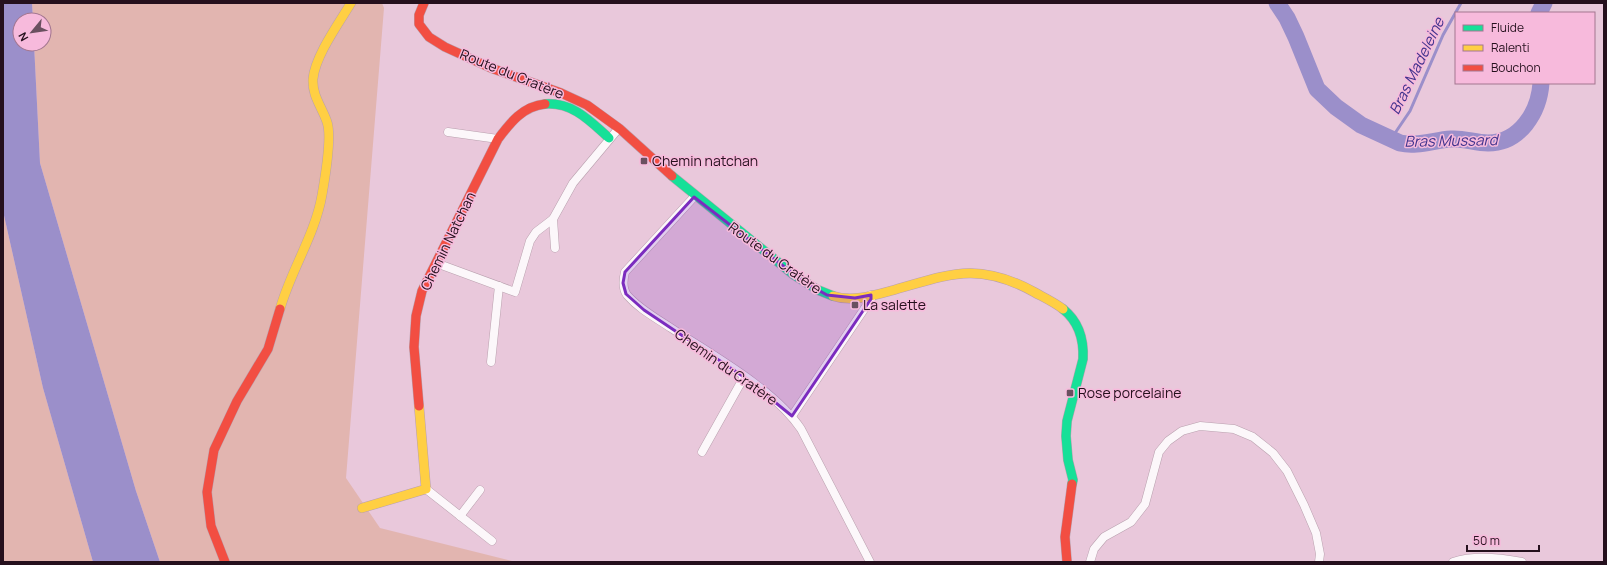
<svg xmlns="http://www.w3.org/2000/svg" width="1607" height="565" font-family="Manrope,sans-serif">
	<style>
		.green { fill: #e2b5b0 }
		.water { fill: #9b8fca }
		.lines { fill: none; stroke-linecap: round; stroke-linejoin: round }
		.stream { stroke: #9b8fca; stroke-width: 3 }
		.river { stroke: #9b8fca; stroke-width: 17 }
		.street-casing { stroke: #b9a0ae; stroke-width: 9 }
		.fast-casing { stroke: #b9a0ae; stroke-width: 10 }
		.slow-casing { stroke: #b9a0ae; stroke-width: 10 }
		.jam-casing { stroke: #b9a0ae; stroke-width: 10 }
		.street { stroke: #fcf7fa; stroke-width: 8 }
		.fast { stroke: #16e098; stroke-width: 9 }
		.slow { stroke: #ffcf43; stroke-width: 9 }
		.jam { stroke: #f24e42; stroke-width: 9 }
		.marked { fill: #7b2cbf; fill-opacity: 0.2; stroke: #7b2cbf; stroke-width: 3; stroke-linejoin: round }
		.poi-dot { fill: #6a5060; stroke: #f7badc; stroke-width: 1.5 }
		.labels { text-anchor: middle; stroke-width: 3; stroke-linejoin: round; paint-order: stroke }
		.street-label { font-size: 14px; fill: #25101d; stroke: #f7badc }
		.poi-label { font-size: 14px; fill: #25101d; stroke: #f7badc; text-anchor: start }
		.water-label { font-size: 15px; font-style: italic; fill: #3f328c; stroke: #f7badc }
	</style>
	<rect width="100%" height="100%" fill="#e9c8db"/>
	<g class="green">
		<polygon points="32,3 382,3 384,8 346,478 380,528 516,562 160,562 136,491 40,163 34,44 44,44 44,20 33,20"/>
		<polygon points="3,211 43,388 93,562 3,562"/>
	</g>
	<polygon class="water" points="3,3 32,3 33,20 20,20 20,44 34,44 40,163 136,491 160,562 93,562 43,388 3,211"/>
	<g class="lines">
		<polyline class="stream" points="1391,139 1410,111 1443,35 1461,3"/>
		<g class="river">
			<path d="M1277,3L1287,18L1296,37L1317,89L1336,107L1361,125L1400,143C1417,147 1434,140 1451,139C1464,138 1475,143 1488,143C1520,143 1539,112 1541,83"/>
			<polyline points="1539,13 1544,3"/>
		</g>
		<defs>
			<g id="street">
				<polyline points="448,132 498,139"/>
				<path d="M694,197L625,272C623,280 622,288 627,295C639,309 656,318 671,328C712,355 774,389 801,429L870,562"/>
				<polyline points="555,248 553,219 573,183 619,128"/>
				<polyline points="436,263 515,292 530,241 536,232 553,219"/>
				<polyline points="491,362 499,286"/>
				<polyline points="792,416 871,299 871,295"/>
				<polyline points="702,452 744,377"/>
				<polyline points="426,489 492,541"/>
				<polyline points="460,516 480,490"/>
				<polyline points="1090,562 1094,549 1104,537 1131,522 1145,504 1159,452 1168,441 1182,431 1200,426 1234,429 1253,437 1273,453 1287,471 1304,505 1316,533 1320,554 1319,562"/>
				<path d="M1453,562C1474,555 1501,558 1522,562"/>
			</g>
			<g id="fast">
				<path d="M545,104C573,102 590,121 609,138"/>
				<polyline points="672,176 794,275 818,290 833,296"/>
				<path d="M1063,309C1078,321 1084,339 1083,359L1067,421L1066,436L1068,460L1073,480L1072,484"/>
			</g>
			<g id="slow">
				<path d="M833,296C851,302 872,296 890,291C948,275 976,260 1034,292C1043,297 1054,302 1063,309"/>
				<path d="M280,309C291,270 315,235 322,195C325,178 332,136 327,122C322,107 312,96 313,79C315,56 339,23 351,3"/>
				<polyline points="362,508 426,489 419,406"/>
			</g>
			<g id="jam">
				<polyline points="424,3 419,15 419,24 429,37 445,47 491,68 561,93 587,105 620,129 672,176"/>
				<path d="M419,406L414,347L416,316L422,291L498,139C510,123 523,106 545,104"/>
				<polyline points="225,562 211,526 207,492 214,450 237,401 268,349 280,309"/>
				<polyline points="1067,562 1065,537 1072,484"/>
			</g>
		</defs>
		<use href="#street" class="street-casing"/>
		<use href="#fast" class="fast-casing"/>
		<use href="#slow" class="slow-casing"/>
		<use href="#jam" class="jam-casing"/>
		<use href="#street" class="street"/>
		<use href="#fast" class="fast"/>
		<use href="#slow" class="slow"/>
		<use href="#jam" class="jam"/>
	</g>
	<path class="marked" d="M694,197L804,282L827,295L855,298L871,295V299L792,416L744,377L644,310L626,294L623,283L625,272Z"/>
	<g class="poi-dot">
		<rect x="640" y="157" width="8" height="8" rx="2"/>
		<rect x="851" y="301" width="8" height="8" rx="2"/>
		<rect x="1066" y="389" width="8" height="8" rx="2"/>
	</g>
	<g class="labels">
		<g class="street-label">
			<text transform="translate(512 74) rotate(22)" y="5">Route du Cratère</text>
			<text transform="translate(448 241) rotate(-64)" y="5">Chemin Natchan</text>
			<text transform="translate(775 258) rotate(36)" y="5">Route du Cratère</text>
			<text transform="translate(726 367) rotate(35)" y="5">Chemin du Cratère</text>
		</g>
		<g class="poi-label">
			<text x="652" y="166">Chemin natchan</text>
			<text x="863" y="310">La salette</text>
			<text x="1078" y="398">Rose porcelaine</text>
		</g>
		<g class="water-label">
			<text transform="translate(1417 66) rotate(-64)" y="5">Bras Madeleine</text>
			<text transform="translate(1451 141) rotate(-1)" y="5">Bras Mussard</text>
		</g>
	</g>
	<rect width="1607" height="565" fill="none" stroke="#25101d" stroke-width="8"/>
	<rect x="1455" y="12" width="140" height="72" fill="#f7badc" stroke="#a37690"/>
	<rect x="1463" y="25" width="20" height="6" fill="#16e098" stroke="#a37690"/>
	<text x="1491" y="32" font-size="12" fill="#25101d">Fluide</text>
	<rect x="1463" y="45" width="20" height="6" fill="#ffcf43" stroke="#a37690"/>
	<text x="1491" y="52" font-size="12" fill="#25101d">Ralenti</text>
	<rect x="1463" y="65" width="20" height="6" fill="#f24e42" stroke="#a37690"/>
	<text x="1491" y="72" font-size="12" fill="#25101d">Bouchon</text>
	<g transform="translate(32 32) rotate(241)"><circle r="19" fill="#f7badc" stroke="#a37690"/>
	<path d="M0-3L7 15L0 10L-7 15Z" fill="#6a5060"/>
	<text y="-6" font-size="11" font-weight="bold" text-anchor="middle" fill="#25101d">N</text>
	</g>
	<path d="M1467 545v6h72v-6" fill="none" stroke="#25101d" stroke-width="2"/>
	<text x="1473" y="545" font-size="12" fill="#25101d" stroke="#f7badc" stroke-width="3" paint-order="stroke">50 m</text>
</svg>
